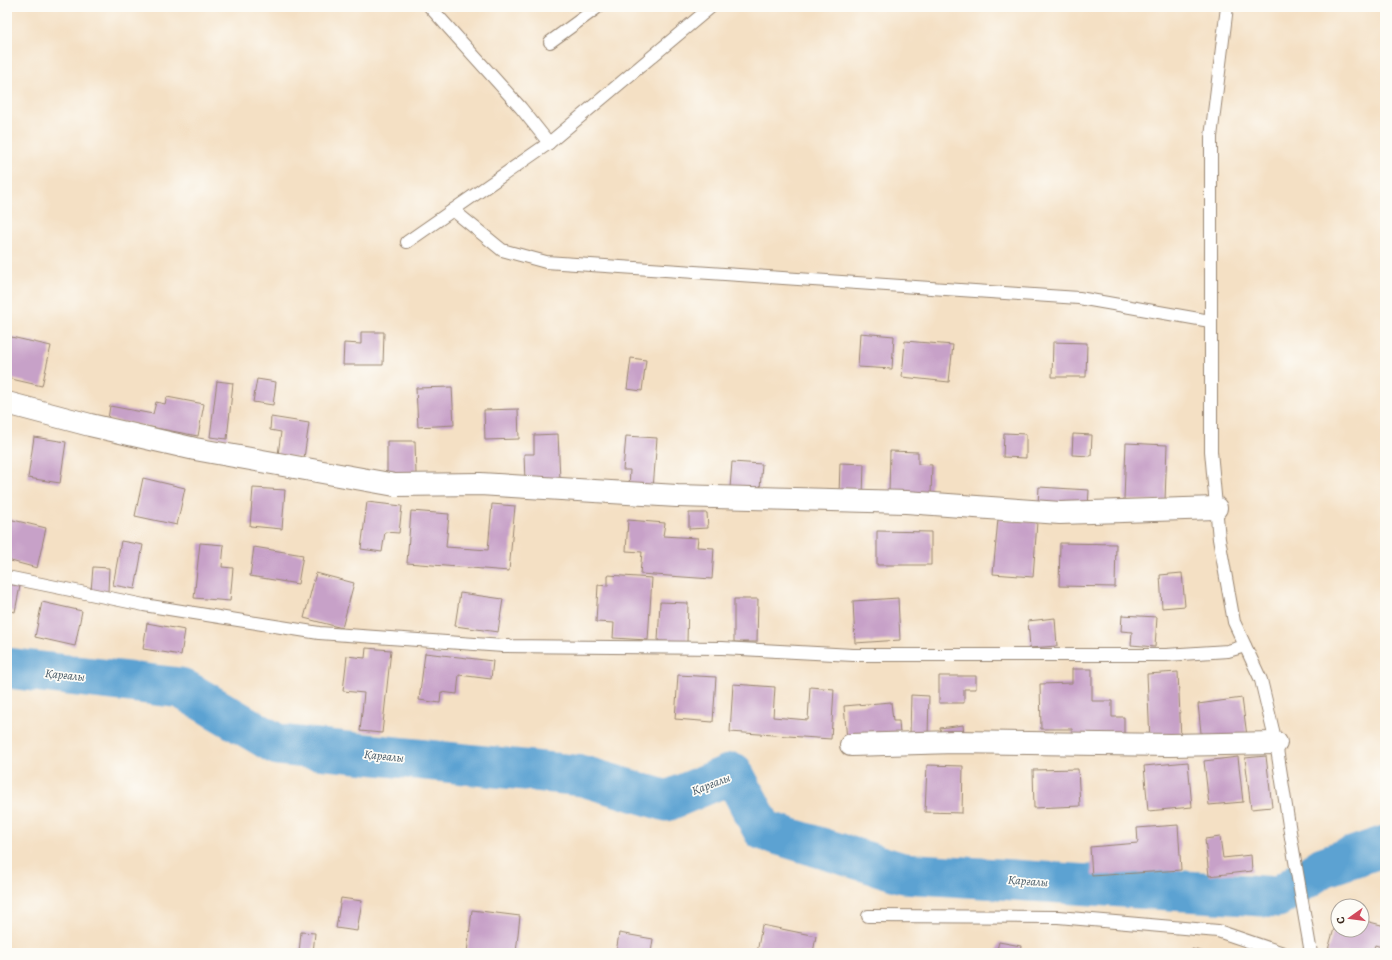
<svg xmlns="http://www.w3.org/2000/svg" width="1392" height="960" font-family="Alegreya,serif">
	<style>
		.lines { fill: none; stroke-linecap: round; stroke-linejoin: round }
		.river { stroke: #5ca2d2; stroke-width: 41 }
		.building { fill: #c7a1c8 }
		.lane-casing { stroke: #988571; stroke-width: 14 }
		.street-casing { stroke: #988571; stroke-width: 24 }
		.lane { stroke: #fff; stroke-width: 12 }
		.street { stroke: #fff; stroke-width: 22 }
		.labels { text-anchor: middle; stroke-width: 3.5; stroke-linejoin: round; paint-order: stroke }
		.water-label { font-size: 12px; font-style: italic; fill: #485a66; stroke: #fdfcf7 }
	</style>
	<rect width="100%" height="100%" fill="#fdfcf7"/>
	<filter id="ink" filterUnits="userSpaceOnUse"><feTurbulence type="fractalNoise" baseFrequency=".025" numOctaves="2"/><feDisplacementMap in="SourceGraphic" scale="8" xChannelSelector="R" yChannelSelector="G"/><feConvolveMatrix kernelMatrix="1 2 1 2 8 2 1 2 1" color-interpolation-filters="sRGB"/></filter>
	<filter id="wash" filterUnits="userSpaceOnUse"><feTurbulence type="fractalNoise" baseFrequency=".012" numOctaves="4" result="noise"/><feDisplacementMap in="SourceGraphic" scale="16" xChannelSelector="R" yChannelSelector="G"/><feGaussianBlur stdDeviation="0.9" result="paint"/><feColorMatrix in="noise" values="0 0 0 0 0 0 0 0 0 0 0 0 0 0 0 0 0 1.4 0 .05"/><feComposite in="paint" operator="in"/></filter>
	<g filter="url(#wash)">
		<rect width="100%" height="100%" fill="#f4e0c4"/>
		<g class="lines">
			<polyline class="river" points="7,668 181,688 278,745 583,776 667,801 733,773 763,830 903,873 1278,897 1323,867 1385,846"/>
		</g>
		<g id="blocks">
			<g class="building">
				<polygon points="361,332 384,332 383,365 343,365 344,343 361,344"/>
				<polygon points="860,333 894,336 892,369 858,367"/>
				<polygon points="7,336 51,346 42,386 7,378"/>
				<polygon points="905,341 953,345 949,382 902,377"/>
				<polygon points="1053,342 1087,343 1086,377 1052,377"/>
				<polygon points="631,358 646,360 642,391 627,389"/>
				<polygon points="257,379 276,382 273,405 253,402"/>
				<polygon points="217,381 233,383 227,439 210,437"/>
				<polygon points="452,387 454,425 418,427 416,388"/>
				<polygon points="167,397 204,404 198,436 108,419 110,406 153,414 156,402 165,404"/>
				<polygon points="518,409 519,439 485,440 484,410"/>
				<polygon points="271,417 309,423 304,458 278,455 281,432 270,430"/>
				<polygon points="1004,433 1026,434 1026,458 1003,457"/>
				<polygon points="558,434 560,480 525,482 524,454 534,454 534,435"/>
				<polygon points="1073,434 1092,435 1091,456 1072,455"/>
				<polygon points="626,436 657,438 653,489 629,487 630,470 623,470"/>
				<polygon points="34,437 66,442 60,483 28,478"/>
				<polygon points="387,441 415,441 416,474 387,474"/>
				<polygon points="1126,443 1167,445 1165,501 1124,500"/>
				<polygon points="890,451 918,452 918,464 932,465 931,495 889,493"/>
				<polygon points="732,462 762,464 760,489 730,488"/>
				<polygon points="840,463 864,464 863,496 839,495"/>
				<polygon points="143,478 185,488 177,525 135,516"/>
				<polygon points="1039,487 1089,490 1088,508 1038,505"/>
				<polygon points="253,488 285,490 282,529 250,526"/>
				<polygon points="367,502 402,506 399,533 385,532 382,552 361,549"/>
				<polygon points="492,504 515,506 509,571 407,563 411,511 449,514 446,547 488,550"/>
				<polygon points="689,513 707,513 708,528 689,529"/>
				<polygon points="9,519 46,528 37,568 7,560 7,526"/>
				<polygon points="998,519 1037,522 1033,577 993,574"/>
				<polygon points="628,520 665,523 663,536 698,538 697,547 714,548 712,579 640,574 642,552 626,551"/>
				<polygon points="877,531 931,532 931,565 877,565"/>
				<polygon points="121,541 143,545 135,589 113,585"/>
				<polygon points="200,543 224,545 222,567 233,568 230,601 194,598"/>
				<polygon points="1060,543 1116,544 1115,587 1059,586"/>
				<polygon points="254,547 303,555 298,584 250,576"/>
				<polygon points="93,567 109,568 108,592 91,591"/>
				<polygon points="316,573 354,583 342,628 304,618"/>
				<polygon points="1182,573 1185,606 1162,608 1160,575"/>
				<polygon points="608,575 652,578 648,640 613,638 614,623 596,622 598,585 608,586"/>
				<polygon points="7,584 20,586 15,612 7,610"/>
				<polygon points="460,593 503,599 498,632 455,626"/>
				<polygon points="898,598 900,640 855,643 853,601"/>
				<polygon points="734,599 758,599 757,642 734,642"/>
				<polygon points="42,602 82,611 75,646 35,637"/>
				<polygon points="660,602 688,603 687,642 658,641"/>
				<polygon points="1122,615 1157,617 1155,647 1131,645 1132,632 1121,631"/>
				<polygon points="1055,618 1057,646 1030,648 1028,621"/>
				<polygon points="147,623 185,630 181,655 143,649"/>
				<polygon points="366,648 391,650 382,733 360,731 364,693 343,691 347,656 365,658"/>
				<polygon points="425,653 493,661 491,679 459,675 457,694 441,692 440,703 419,700"/>
				<polygon points="1072,669 1092,669 1092,701 1112,701 1112,717 1124,717 1124,738 1072,738 1072,729 1041,729 1040,684 1072,683"/>
				<polygon points="1178,672 1181,739 1150,741 1147,674"/>
				<polygon points="678,675 716,677 713,722 675,719"/>
				<polygon points="939,676 976,676 976,689 964,689 964,703 939,703"/>
				<polygon points="733,684 775,687 773,717 808,720 810,687 834,689 831,739 730,732"/>
				<polygon points="911,695 929,696 928,736 910,735"/>
				<polygon points="1242,698 1247,736 1202,742 1198,704"/>
				<polygon points="891,702 893,721 899,721 900,735 847,740 844,706"/>
				<polygon points="963,725 964,738 942,740 940,728"/>
				<polygon points="1266,756 1272,807 1251,809 1245,758"/>
				<polygon points="1238,757 1243,802 1209,805 1204,761"/>
				<polygon points="1188,762 1192,807 1148,811 1144,766"/>
				<polygon points="927,765 963,766 962,813 925,812"/>
				<polygon points="1078,769 1080,806 1034,808 1033,770"/>
				<polygon points="1178,825 1181,870 1092,876 1090,847 1138,843 1137,828"/>
				<polygon points="1220,837 1223,858 1251,855 1252,871 1209,876 1205,839"/>
				<polygon points="341,898 362,901 357,931 336,928"/>
				<polygon points="472,910 520,916 516,953 467,953"/>
				<polygon points="1338,915 1338,930 1362,930 1362,920 1385,926 1385,948 1375,945 1372,953 1327,953"/>
				<polygon points="762,925 816,936 813,953 757,953"/>
				<polygon points="301,932 315,933 313,953 299,953"/>
				<polygon points="619,933 653,939 651,953 616,953"/>
				<polygon points="999,942 1021,946 1020,953 996,953"/>
				<polygon points="1192,949 1205,952 1205,953 1191,953"/>
			</g>
		</g>
	</g>
	<g filter="url(#ink)">
		<use href="#blocks" fill-opacity="0" stroke="#988571" stroke-width="1"/>
		<g class="lines">
			<defs>
				<g id="lane">
					<polyline points="430,7 521,108 549,143"/>
					<polyline points="1227,7 1211,137 1211,451 1219,539 1234,622 1261,680 1276,743 1291,838 1311,953"/>
					<polyline points="550,42 598,7"/>
					<polyline points="453,210 502,250 546,262 1079,298 1210,321"/>
					<polyline points="407,242 549,143 711,7"/>
					<polyline points="7,577 144,605 319,633 503,646 722,648 853,655 1166,655 1228,651 1245,646"/>
					<polyline points="868,916 1058,917 1218,931 1283,953"/>
				</g>
				<g id="street">
					<polyline points="7,403 90,425 195,449 395,485 480,484 677,496 906,502 1060,513 1216,508"/>
					<polyline points="851,745 955,742 1170,745 1276,743"/>
				</g>
			</defs>
			<use href="#lane" class="lane-casing"/>
			<use href="#street" class="street-casing"/>
			<use href="#lane" class="lane"/>
			<use href="#street" class="street"/>
		</g>
	</g>
	<g class="labels">
		<g class="water-label">
			<text transform="translate(65 675) rotate(6)" y="4">Қарғалы</text>
			<text transform="translate(384 756) rotate(6)" y="4">Қарғалы</text>
			<text transform="translate(711 784) rotate(-21)" y="4">Қарғалы</text>
			<text transform="translate(1028 881) rotate(4)" y="4">Қарғалы</text>
		</g>
	</g>
	<rect width="1392" height="960" fill="none" stroke="#fdfcf7" stroke-width="24"/>
	<g transform="translate(1350 918) rotate(256)"><circle r="19" fill="#fdfcf7" stroke="#afa8a0"/>
	<path d="M0-3L7 15L0 10L-7 15Z" fill="#d1495b"/>
	<text y="-6" font-size="11" font-weight="bold" text-anchor="middle" fill="#3b2a1e">С</text>
	</g>
</svg>
